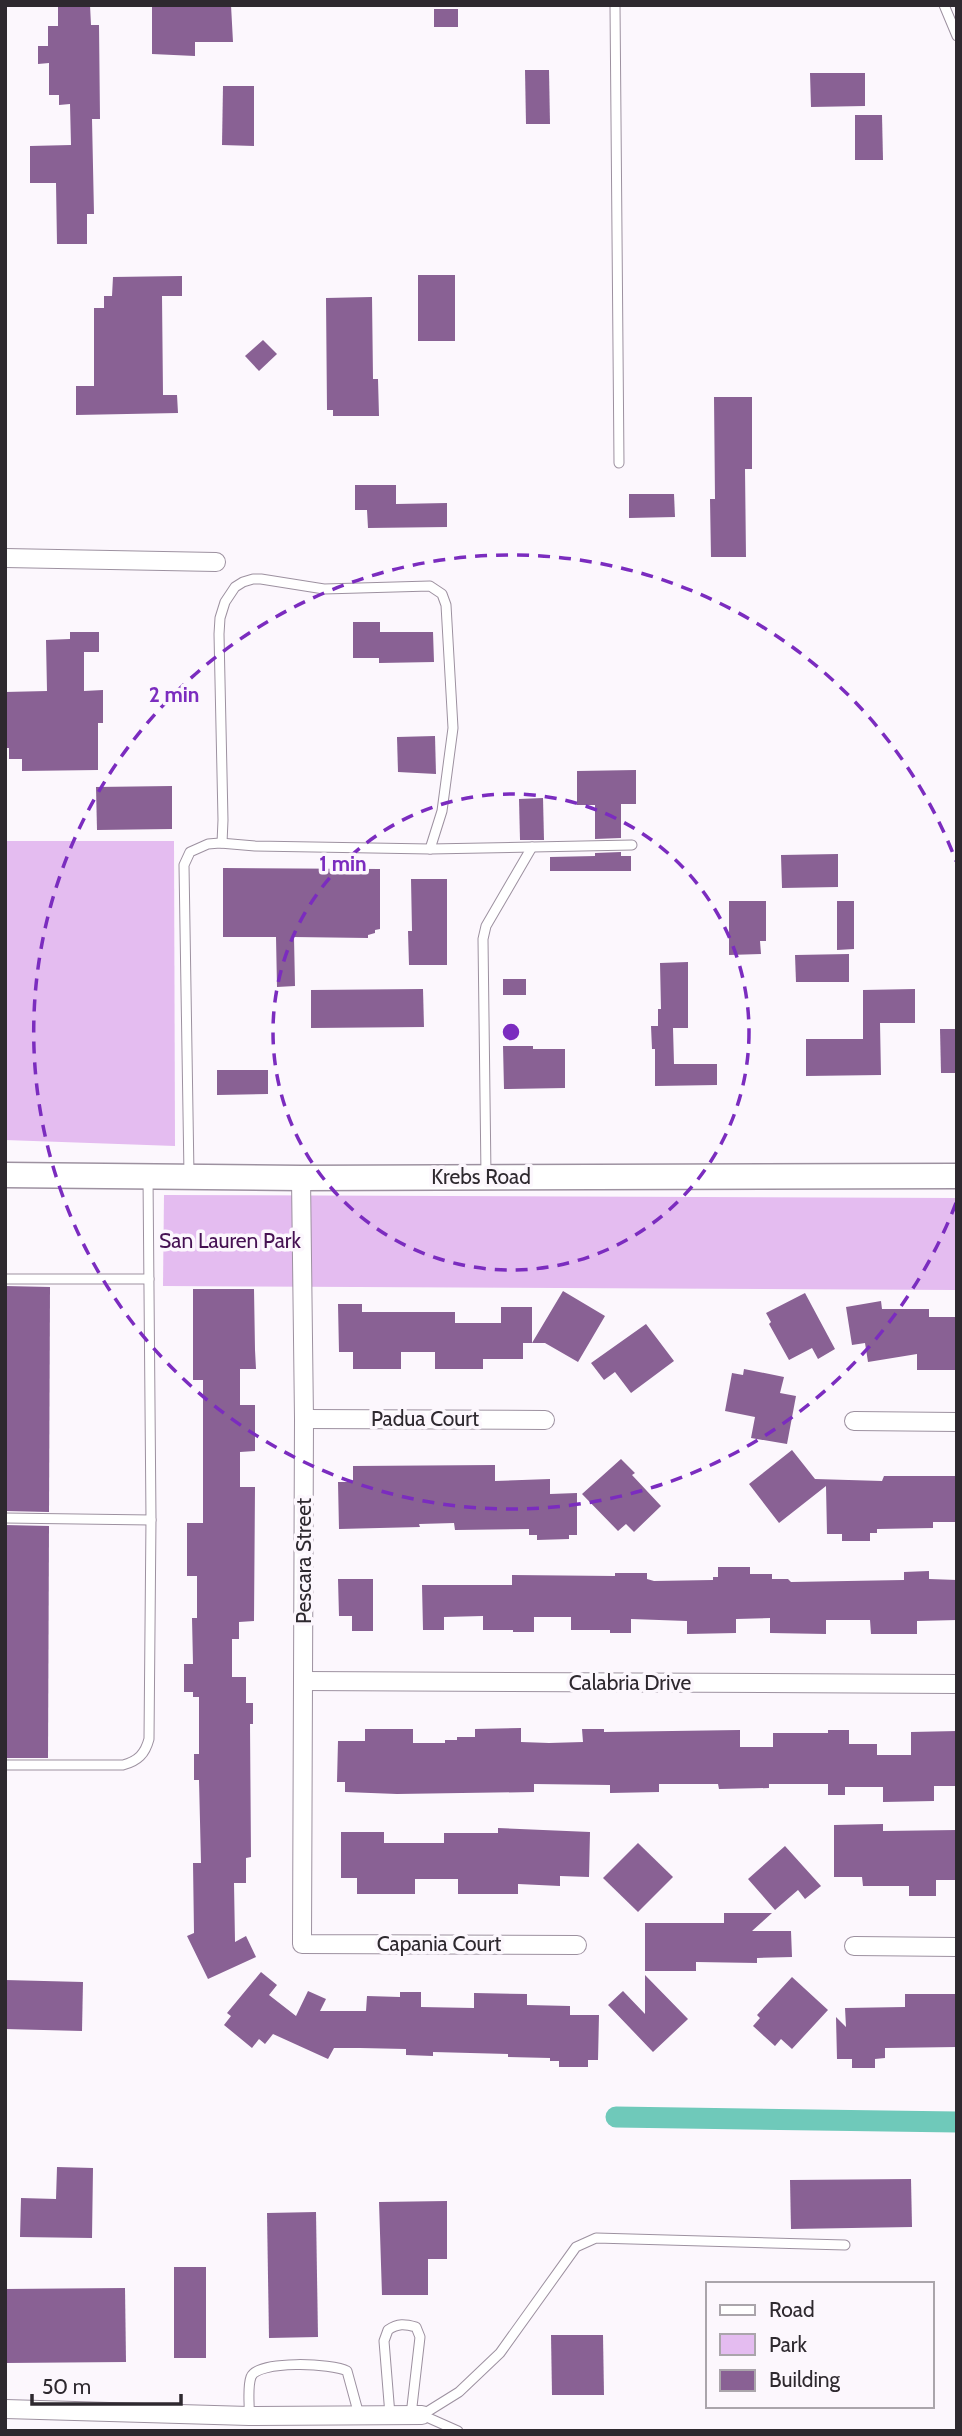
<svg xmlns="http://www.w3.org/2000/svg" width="962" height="2436" font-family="Cabin,sans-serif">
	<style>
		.green { fill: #e4bcf0 }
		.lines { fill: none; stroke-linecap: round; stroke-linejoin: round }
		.canal { stroke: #6fc9ba; stroke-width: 21 }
		.building { fill: #896194 }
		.lane-casing { stroke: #9d91a0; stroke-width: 11 }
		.street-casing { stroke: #9d91a0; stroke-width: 20 }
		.secondary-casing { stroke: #9d91a0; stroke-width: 27 }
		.lane { stroke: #fff; stroke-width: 9 }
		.street { stroke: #fff; stroke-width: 18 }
		.secondary { stroke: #fff; stroke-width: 24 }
		.ring { fill: none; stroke: #7b2cbf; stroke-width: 3.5; stroke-dasharray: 12 9 }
		.labels { text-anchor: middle; stroke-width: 7; stroke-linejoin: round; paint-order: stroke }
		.street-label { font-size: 21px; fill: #2e292f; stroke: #fcf7fd }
		.park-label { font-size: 21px; fill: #461253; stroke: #fcf7fd }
		.centre { fill: #7b2cbf; stroke: #fcf7fd; stroke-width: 3.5 }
		.ring-label { font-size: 21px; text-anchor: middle; font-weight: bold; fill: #7b2cbf; stroke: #fcf7fd; stroke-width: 7; stroke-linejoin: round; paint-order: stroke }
	</style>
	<rect width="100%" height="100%" fill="#fcf7fd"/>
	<g class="green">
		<polygon points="5,841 174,841 175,1146 5,1140"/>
		<polygon points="164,1195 957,1198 957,1290 163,1286"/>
	</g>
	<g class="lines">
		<polyline class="canal" points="616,2117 957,2122"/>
	</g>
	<g class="building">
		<polygon points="58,5 90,5 91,25 99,25 100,119 92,119 94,214 87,214 87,244 57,244 56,183 30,183 30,146 71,145 70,104 59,105 59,95 49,95 49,63 38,64 38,46 48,46 48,26 58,26"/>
		<polygon points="152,5 231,5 233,42 195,42 195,56 152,54"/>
		<rect x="434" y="9" width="24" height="18"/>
		<polygon points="525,70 549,70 550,124 526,124"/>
		<polygon points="810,73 865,73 865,106 811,107"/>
		<polygon points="223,86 254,86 254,146 222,145"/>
		<polygon points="855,115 882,115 883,160 855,160"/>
		<rect x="418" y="275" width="37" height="66"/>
		<polygon points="182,276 182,296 162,296 163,395 177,395 178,413 76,415 76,386 94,386 94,308 104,308 104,296 112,296 113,277"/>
		<polygon points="372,297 373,379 378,379 379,416 333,416 333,410 327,410 326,298"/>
		<polygon points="263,340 277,354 259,371 245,356"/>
		<polygon points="714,397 752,397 752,469 745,469 746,557 711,557 710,499 715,499"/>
		<polygon points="355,485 396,485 396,504 447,503 447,527 368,528 367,510 355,510"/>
		<polygon points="629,494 674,494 675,517 629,518"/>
		<polygon points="353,622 380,622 380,632 433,632 434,662 379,663 379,658 353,658"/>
		<polygon points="70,632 99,632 99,652 84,652 84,691 103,690 103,723 98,723 98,770 22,771 22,759 9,759 9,748 5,748 5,692 47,691 46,640 70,639"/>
		<polygon points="435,736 436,774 398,772 397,737"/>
		<polygon points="636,770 636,804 621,804 621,838 595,839 595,805 577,805 577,771"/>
		<polygon points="172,786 172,829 97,830 96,787"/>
		<polygon points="543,798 544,840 520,840 519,799"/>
		<polygon points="621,852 621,856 631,856 631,871 550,871 550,857 595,856 595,853"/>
		<polygon points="838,854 838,887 782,888 781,855"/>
		<polygon points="223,868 380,869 380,929 375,930 375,933 368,935 368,938 294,937 295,986 277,987 276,937 223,937"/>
		<polygon points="411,879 447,879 447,965 409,965 408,931 412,931"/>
		<polygon points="729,901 766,901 766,941 760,941 761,954 729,955"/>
		<polygon points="837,901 854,901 854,949 837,950"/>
		<polygon points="849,954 849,982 796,982 795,955"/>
		<polygon points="688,962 688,1028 673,1028 674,1064 717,1064 717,1085 655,1086 655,1049 652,1049 651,1026 658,1026 658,1009 661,1009 660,963"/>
		<rect x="503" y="979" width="23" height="16"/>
		<polygon points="423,989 424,1027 311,1028 311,990"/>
		<polygon points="915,989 915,1023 880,1023 881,1075 806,1076 806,1039 863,1039 863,990"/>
		<polygon points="940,1029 957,1029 957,1073 941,1073"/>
		<polygon points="503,1046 533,1046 533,1049 565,1049 565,1088 504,1089"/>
		<polygon points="217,1070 268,1070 268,1094 217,1095"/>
		<polygon points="5,1286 50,1287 49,1512 5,1511"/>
		<polygon points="193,1289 254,1289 255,1350 256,1369 240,1369 240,1405 255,1405 255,1451 240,1452 240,1487 255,1487 254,1621 239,1622 239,1639 232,1639 232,1677 246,1677 246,1703 253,1703 253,1724 250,1724 251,1857 246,1858 246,1883 234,1883 235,1942 246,1936 256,1957 208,1979 187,1936 194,1933 193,1863 201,1863 199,1780 194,1780 194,1754 199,1754 199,1697 193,1697 193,1692 184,1692 184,1664 193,1664 192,1618 197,1618 197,1576 187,1576 187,1523 203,1523 203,1380 193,1380"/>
		<polygon points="563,1291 605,1316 578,1362 545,1343 532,1343"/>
		<polygon points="805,1293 835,1349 818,1359 812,1348 789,1360 769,1324 771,1322 766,1313"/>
		<polygon points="881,1301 882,1309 929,1309 929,1317 957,1317 957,1370 917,1370 917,1354 868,1362 865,1343 852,1345 846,1307"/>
		<polygon points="338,1304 362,1304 362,1312 455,1312 455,1323 501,1323 501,1307 532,1307 532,1343 523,1343 523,1359 483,1359 483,1369 435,1369 435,1352 401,1352 401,1369 353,1369 353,1352 339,1352"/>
		<polygon points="646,1324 674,1361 631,1393 615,1372 604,1380 591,1363"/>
		<polygon points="744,1369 784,1377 780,1393 796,1396 787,1444 751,1438 755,1417 725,1411 732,1373 743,1375"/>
		<polygon points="792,1450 815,1479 882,1481 884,1476 957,1476 957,1522 933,1522 933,1528 877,1529 877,1533 870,1533 870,1541 842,1541 842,1534 827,1534 826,1486 779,1523 749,1484"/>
		<polygon points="621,1459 635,1473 632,1475 661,1506 634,1532 626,1524 618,1531 582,1494"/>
		<polygon points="495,1465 495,1481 550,1479 550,1494 577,1493 577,1535 569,1535 569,1539 537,1540 537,1535 529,1535 529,1529 455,1530 454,1523 419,1524 420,1527 339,1529 338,1482 353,1482 353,1466"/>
		<polygon points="5,1525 49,1526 48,1758 5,1758"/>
		<polygon points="718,1567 750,1567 750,1574 772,1574 772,1579 788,1579 791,1582 904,1580 904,1572 929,1571 929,1579 957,1580 957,1620 917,1621 917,1634 871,1634 870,1620 826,1620 826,1634 770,1633 770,1618 736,1619 736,1633 687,1634 687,1621 631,1619 631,1633 610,1633 610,1630 571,1630 571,1617 534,1617 534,1632 513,1632 513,1630 483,1630 483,1616 444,1617 444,1630 423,1630 422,1585 512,1585 512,1575 615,1576 615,1573 647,1573 647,1579 654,1581 713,1580 713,1577 718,1577"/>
		<polygon points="338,1579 373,1579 373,1631 352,1631 352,1616 339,1616"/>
		<polygon points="521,1728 521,1742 549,1743 583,1742 582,1729 604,1729 604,1732 740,1730 740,1747 773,1747 773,1733 828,1733 828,1730 849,1730 849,1744 877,1744 877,1755 911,1755 911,1732 957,1731 957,1786 934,1786 934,1801 883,1802 883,1787 845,1787 845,1795 828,1795 828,1784 769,1784 769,1788 719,1789 718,1784 659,1784 659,1792 610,1793 610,1785 534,1784 534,1792 397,1794 345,1792 345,1782 337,1782 338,1741 365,1741 365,1729 413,1729 413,1743 445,1743 445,1740 457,1740 457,1737 475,1737 475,1729"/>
		<polygon points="883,1824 883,1831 957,1830 957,1880 936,1880 936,1896 909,1896 909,1886 863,1886 862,1877 834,1877 834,1825"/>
		<polygon points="498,1828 590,1832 589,1877 560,1876 560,1886 518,1884 518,1894 458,1894 458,1879 415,1879 415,1894 357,1894 357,1878 341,1878 341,1832 384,1832 384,1843 444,1843 444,1833 498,1833"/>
		<polygon points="638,1843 673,1877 638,1912 603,1878"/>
		<polygon points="785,1846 821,1886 805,1899 798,1890 775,1910 748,1879"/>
		<polygon points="724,1913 772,1913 752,1931 791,1931 792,1957 757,1958 757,1963 696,1962 696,1971 645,1971 645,1923 724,1923"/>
		<polygon points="261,1972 277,1985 269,1995 296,2016 308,1991 326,1999 320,2011 366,2011 367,1996 400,1997 400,1992 421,1992 421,2007 474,2008 474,1993 527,1994 527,2005 570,2006 570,2015 599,2015 598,2060 588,2060 588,2067 559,2067 559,2061 550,2061 550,2058 508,2057 508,2054 433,2052 433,2056 406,2055 406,2049 360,2048 334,2048 328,2059 273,2034 265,2044 259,2039 252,2048 224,2025 231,2016 227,2013"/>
		<polygon points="645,1975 688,2019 653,2052 608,2005 623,1991 645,2014"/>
		<polygon points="792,1977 828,2010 792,2049 781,2039 775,2046 753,2026 760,2018 757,2015"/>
		<polygon points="5,1980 83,1982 82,2031 5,2029"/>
		<polygon points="905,1994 957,1994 957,2047 885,2048 885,2058 875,2059 875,2068 852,2068 852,2059 837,2059 836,2017 846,2027 845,2008 905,2007"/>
		<polygon points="57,2167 93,2168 92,2238 20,2237 21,2198 56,2199"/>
		<polygon points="911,2179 912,2227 791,2229 790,2180"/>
		<polygon points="447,2201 447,2259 428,2259 428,2295 382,2295 379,2202"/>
		<polygon points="316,2212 318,2337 269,2338 267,2213"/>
		<rect x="174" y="2267" width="32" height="91"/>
		<polygon points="125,2288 126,2362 5,2363 5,2289"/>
		<polygon points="551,2335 603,2335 604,2395 552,2395"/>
	</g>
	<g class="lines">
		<defs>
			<g id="lane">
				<polyline points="615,5 619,463"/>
				<polyline points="944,5 957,36"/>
				<polyline points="222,843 223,820 219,634 220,618 225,602 235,587 243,582 253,579 261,579 324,589 430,586 442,594 446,605 453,728 442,811 430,849"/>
				<polyline points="189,1175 184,865 190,852 208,844 220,843 255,846 430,849 632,845"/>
				<polyline points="486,1175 483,939 486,926 532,847"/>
				<polyline points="5,1279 149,1279"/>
				<polyline points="5,1518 151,1520"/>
				<path d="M5,1765H123C138,1761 145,1754 149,1739L151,1518L148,1177"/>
				<path d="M390,2415L384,2341L388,2330C398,2323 405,2324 416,2327L420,2337L411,2415"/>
				<polyline points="422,2415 459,2392 500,2353 576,2247 596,2238 845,2245"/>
				<polyline points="422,2415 458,2431"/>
				<path d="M249,2416C250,2405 247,2388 251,2377C257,2360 333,2363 347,2371L359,2415"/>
			</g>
			<g id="street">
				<polyline points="5,558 216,562"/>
				<polyline points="301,1178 304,1419 302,1944 577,1945"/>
				<polyline points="304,1419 545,1420"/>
				<polyline points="854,1421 957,1422"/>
				<polyline points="303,1681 957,1684"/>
				<polyline points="854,1946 957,1947"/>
				<polyline points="5,2409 249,2416 422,2415"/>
			</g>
			<polyline id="secondary" points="5,1175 301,1178 957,1176"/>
		</defs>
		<use href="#lane" class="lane-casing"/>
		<use href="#street" class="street-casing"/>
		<use href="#secondary" class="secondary-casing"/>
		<use href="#lane" class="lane"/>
		<use href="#street" class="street"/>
		<use href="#secondary" class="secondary"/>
	</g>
	<g class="ring">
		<circle cx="511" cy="1032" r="238"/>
		<path d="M956 1203A477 477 0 1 1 956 861"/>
	</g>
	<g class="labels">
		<g class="street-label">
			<text x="481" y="1184">Krebs Road</text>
			<text x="425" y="1426">Padua Court</text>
			<text transform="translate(304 1561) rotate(-90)" y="7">Pescara Street</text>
			<text x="630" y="1690">Calabria Drive</text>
			<text x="439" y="1951">Capania Court</text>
		</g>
		<g class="park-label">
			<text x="230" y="1248">San Lauren Park</text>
		</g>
	</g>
	<circle cx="511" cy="1032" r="10" class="centre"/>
	<g class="ring-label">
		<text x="174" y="702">2 min</text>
		<text x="343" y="871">1 min</text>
	</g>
	<rect width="962" height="2436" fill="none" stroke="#2e292f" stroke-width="14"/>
	<rect x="706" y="2282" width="228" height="126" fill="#fcf7fd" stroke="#aaa5ab" stroke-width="2"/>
	<rect x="720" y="2305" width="35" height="10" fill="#ffffff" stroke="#aaa5ab" stroke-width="2"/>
	<text x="769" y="2317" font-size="21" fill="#2e292f">Road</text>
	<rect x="720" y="2334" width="35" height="21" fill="#e4bcf0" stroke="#aaa5ab" stroke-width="2"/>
	<text x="769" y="2352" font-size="21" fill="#2e292f">Park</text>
	<rect x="720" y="2370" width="35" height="21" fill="#896194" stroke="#aaa5ab" stroke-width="2"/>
	<text x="769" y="2387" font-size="21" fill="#2e292f">Building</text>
	<path d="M32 2394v10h149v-10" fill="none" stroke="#2e292f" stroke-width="3.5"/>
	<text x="42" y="2394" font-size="21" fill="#2e292f" stroke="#fcf7fd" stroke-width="5" paint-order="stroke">50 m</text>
</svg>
